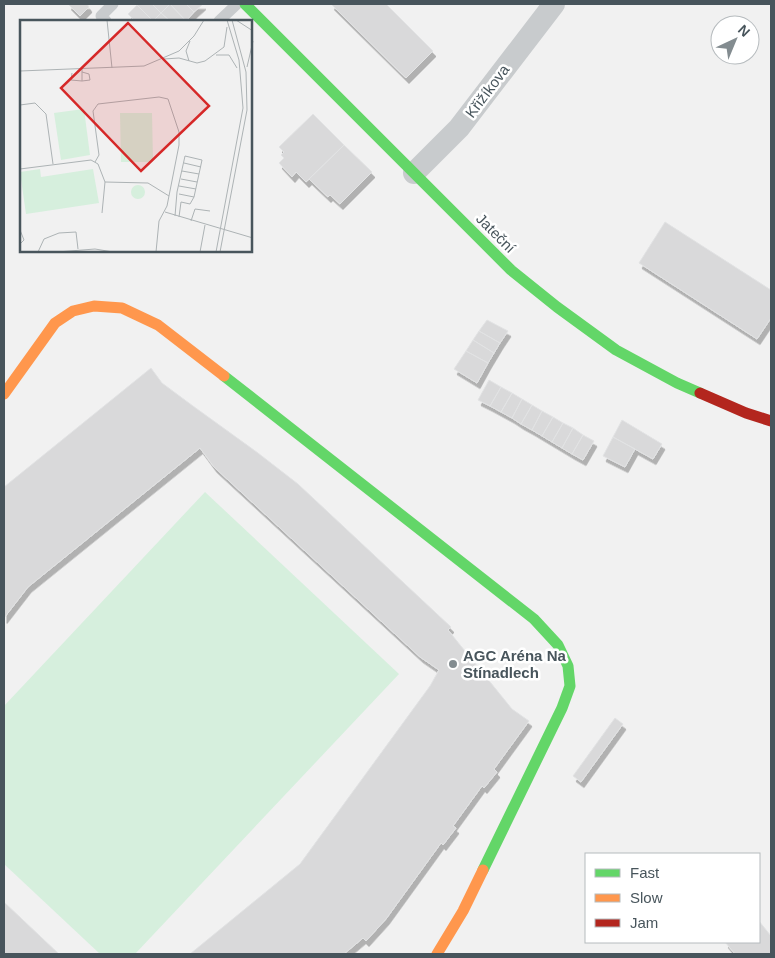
<svg xmlns="http://www.w3.org/2000/svg" width="775" height="958" viewBox="0 0 775 958" font-family="Arial,sans-serif">
<style>
.green{fill:#d6efdd}
.building{fill:#d9d9da;stroke:#e2e3e4;filter:url(#shadow)}
.lines{fill:none;stroke-linecap:round;stroke-linejoin:round}
.lane{stroke:#c8cbcd;stroke-width:11}
.street{stroke:#c8cbcd;stroke-width:22}
.fast{stroke:#63d668;stroke-width:11}
.slow{stroke:#ff974d;stroke-width:11}
.jam{stroke:#b3261e;stroke-width:11}
.poi-dot{fill:#838c90;stroke:#fff;stroke-width:2}
.labels{text-anchor:middle;dominant-baseline:central;stroke-width:5;stroke-linejoin:round;paint-order:stroke}
.street-label{font-size:15px;fill:#48555c;stroke:#fff}
.poi-label{font-size:15px;font-weight:bold;fill:#48555c;stroke:#fff;text-anchor:start}
.inset-road{fill:none;stroke:#adb3b5;stroke-width:1}
.view{fill:#d62828;fill-opacity:0.15;stroke:#d62828;stroke-width:2.5}
.inset-edge{fill:none;stroke:#48555c;stroke-width:2.5}
</style>
<defs>
<filter id="shadow"><feDropShadow dx="3" dy="5.5" stdDeviation="0" flood-color="#0004"/></filter>
</defs>
<rect width="100%" height="100%" fill="#f1f1f1"/>
<path class="green" d="M 205,492 L 399,674 L 135,954 L 100,954 L 4,864 L 4,706 Z"/>
<path class="building" d="M 68,4 L 87,4 L 89,7 L 80,16 Z
M 138,4 L 152,4 L 161,13 L 153,21 L 137,5 Z
M 152,4 L 170,4 L 161,13 Z
M 170,4 L 186,21 L 170,21 L 161,13 Z
M 170,4 L 186,4 L 194,12 L 186,21 Z
M 186,4 L 203,4 L 194,12 Z
M 331,4 L 386,4 L 433,51 L 406,78 Z
M 137,5 L 153,21 L 135,21 L 128,14 Z
M 161,13 L 170,21 L 153,21 Z
M 313,114 L 344,145 L 306,182 L 296,172 L 292,177 L 279,163 L 284,158 L 281,155 L 284,152 L 279,147 Z
M 344,145 L 372,172 L 340,204 L 330,195 L 328,197 L 309,179 Z
M 665,222 L 771,290 L 771,318 L 757,339 L 639,263 Z
M 487,320 L 508,331 L 500,343 L 479,331 Z
M 479,331 L 500,343 L 494,353 L 473,340 Z
M 473,340 L 494,353 L 488,363 L 466,351 Z
M 466,351 L 488,363 L 477,383 L 454,369 Z
M 151,368 L 162,383 L 193,406 L 258,453 L 298,484 L 451,627 L 448,630 L 512,709 L 529,721 L 494,769 L 497,772 L 484,788 L 482,786 L 453,826 L 456,828 L 443,845 L 441,843 L 386,919 L 366,941 L 363,938 L 344,954 L 190,954 L 300,864 L 430,686 L 439,670 L 420,657 L 214,467 L 200,448 L 28,587 L 4,618 L 4,487 Z
M 489,380 L 501,387 L 490,406 L 478,400 Z
M 501,387 L 512,393 L 501,412 L 490,406 Z
M 512,393 L 522,399 L 512,418 L 501,412 Z
M 522,399 L 532,405 L 521,424 L 512,418 Z
M 532,405 L 542,411 L 532,430 L 521,424 Z
M 542,411 L 553,417 L 542,436 L 532,430 Z
M 553,417 L 563,423 L 552,442 L 542,436 Z
M 622,420 L 662,444 L 653,459 L 613,437 Z
M 563,423 L 573,428 L 562,448 L 552,442 Z
M 573,428 L 583,435 L 572,454 L 562,448 Z
M 583,435 L 594,441 L 583,460 L 572,454 Z
M 613,437 L 635,449 L 625,467 L 603,456 Z
M 615,718 L 623,724 L 581,782 L 573,776 Z
M 4,902 L 59,954 L 4,954 Z
M 759,921 L 771,936 L 771,954 L 735,954 L 725,942 L 759,942 Z"/>
<g class="lines">
<path class="lane" d="M 106,21 L 101,16 L 113,4
M 219,21 L 237,4"/>
<path class="street" d="M 414,173 L 459,128 L 554,4"/>
<path class="fast" d="M 245,4 L 511,270 L 557,307 L 616,350 L 677,383 L 700,393
M 224,376 L 534,619 L 558,645 L 568,666 L 570,686 L 562,708 L 483,870"/>
<path class="slow" d="M 4,394 L 55,323 L 73,311 L 94,306 L 122,308 L 158,325 L 224,376
M 437,954 L 463,911 L 483,870"/>
<path class="jam" d="M 700,393 L 746,413 L 771,421"/>
</g>
<circle class="poi-dot" cx="453" cy="664" r="5"/>
<g class="labels">
<g class="street-label">
<text transform="translate(487 91) rotate(-53)">Křižíkova</text>
<text transform="translate(496 233) rotate(45)">Jateční</text>
</g>
<g class="poi-label">
<text x="463" y="655">AGC Aréna Na<tspan x="463" dy="17">Stínadlech</tspan></text>
</g>
</g>
<g transform="translate(20 20)">
<rect width="232" height="232" fill="#f1f1f1"/>
<path d="M 64,89 L 70,135 L 41,140 L 34,93 ZM 100,93 L 132,93 L 133,142 L 101,142 ZM 20,149 L 21,157 L 73,149 L 79,183 L 6,194 L 0,152 ZM111 172a7 7 0 1 1 14 0a7 7 0 1 1-14 0Z" fill="#d6efdd"/>
<path class="inset-road" d="M 87,0 L 92,48M 216,0 L 233,11M 196,35 L 209,35 L 217,48M 144,39 L 159,38 L 177,43 L 185,41 L 204,27 L 207,7M 169,41 L 166,31 L 170,21M 227,47 L 233,21M 0,51 L 124,46 L 159,31 L 174,16 L 184,0M 52,53 L 51,60 L 62,61 L 62,47M 62,61 L 70,60 L 69,54 L 62,52M 0,85 L 15,83 L 26,94 L 33,144M 75,142 L 79,135 L 73,91 L 78,84 L 139,77 L 148,79 L 159,112 L 159,125 L 147,186 L 139,201 L 136,232M 164,143 L 181,147M 0,149 L 71,140 L 78,144 L 85,162 L 128,163 L 149,176M 162,151 L 179,154M 161,159 L 177,162M 159,166 L 176,169M 145,192 L 233,218M 82,193 L 85,162M 155,196 L 157,172 L 165,136 L 182,140 L 174,177 L 159,174M 159,197 L 161,182 L 170,184 L 174,177M 171,201 L 175,189 L 190,191M 0,210 L 4,220 L 0,224M 18,232 L 24,219 L 39,213 L 56,212 L 58,229M 37,232 L 75,229 L 93,232M 180,232 L 185,205M 196,232 L 223,88 L 219,40 L 207,0M 200,232 L 227,90 L 226,52 L 212,0"/>
<path class="view" d="M 108,3 L 189,86 L 121,151 L 41,68 Z"/>
<rect width="232" height="232" class="inset-edge"/>
</g>
<rect width="775" height="958" fill="none" stroke="#48555c" stroke-width="10"/>
<rect x="585" y="853" width="175" height="90" fill="#ffffff" stroke="#b6bbbe"/>
<rect x="595" y="869" width="25" height="8" fill="#63d668" stroke="#b6bbbe"/>
<text x="630" y="878" font-size="15" fill="#48555c">Fast</text>
<rect x="595" y="894" width="25" height="8" fill="#ff974d" stroke="#b6bbbe"/>
<text x="630" y="903" font-size="15" fill="#48555c">Slow</text>
<rect x="595" y="919" width="25" height="8" fill="#b3261e" stroke="#b6bbbe"/>
<text x="630" y="928" font-size="15" fill="#48555c">Jam</text>
<g transform="translate(735 40) rotate(44)"><circle r="24" fill="#ffffff" stroke="#b6bbbe"/>
<path d="M0-4L9 19L0 12L-9 19Z" fill="#838c90"/>
<text y="-8" font-size="14" font-weight="bold" text-anchor="middle" fill="#48555c">N</text>
</g>
</svg>
